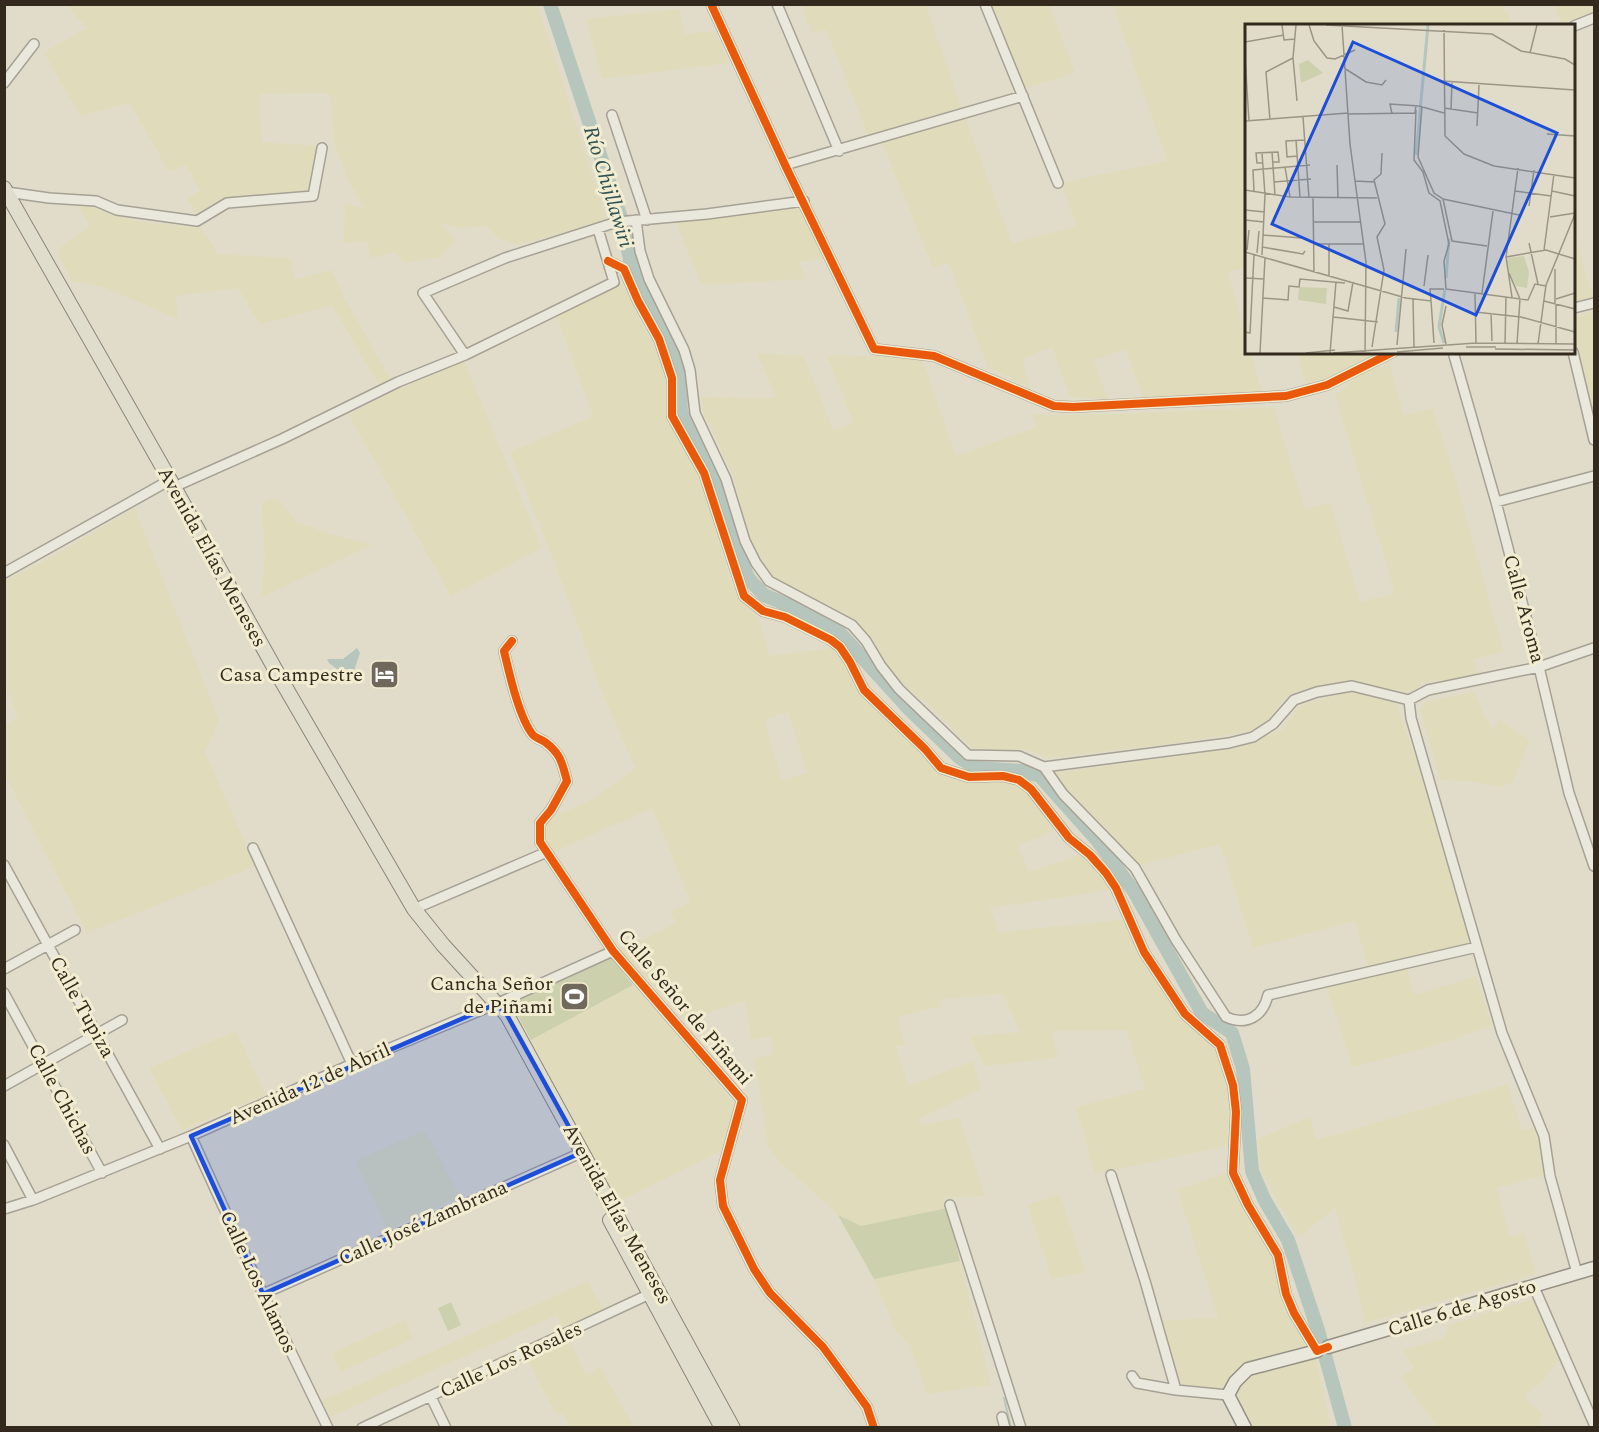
<svg xmlns="http://www.w3.org/2000/svg" width="1599" height="1432" viewBox="0 0 1599 1432" font-family="Spectral,serif">
<style>
.farmland{fill:#e0dcbb;fill-rule:evenodd}
.green{fill:#cdd0ad}
.water{fill:#b6c6bd}
.lines{fill:none;stroke-linecap:round;stroke-linejoin:round}
.stream{stroke:#b6c6bd;stroke-width:2}
.river{stroke:#b6c6bd;stroke-width:14}
.minor-casing{stroke:#a6a194;stroke-width:12}
.secondary-casing{stroke:#959084;stroke-width:15}
.primary-casing{stroke:#8b867a;stroke-width:16}
.minor{stroke:#eae7dc;stroke-width:9}
.secondary{stroke:#eae7dc;stroke-width:12}
.primary{stroke:#e1ddcd;stroke-width:14}
.cycleway-casing{stroke:#f2ecd0;stroke-width:11}
.cycleway{stroke:#e8590c;stroke-width:8}
.marked{fill:#1d4ed8;fill-opacity:0.2;stroke:#1d4ed8;stroke-width:4.5;stroke-linejoin:round}
.labels{text-anchor:middle;dominant-baseline:central;stroke-width:6;stroke-linejoin:round;paint-order:stroke}
.street-label{font-size:20px;fill:#332a1d;stroke:#f2ecd0}
.poi-label{font-size:20px;fill:#332a1d;stroke:#f2ecd0;text-anchor:end}
.water-label{font-size:21px;font-style:italic;fill:#2e5152;stroke:#f2ecd0}
.inset-river{fill:none;stroke:#b6c6bd;stroke-width:3}
.inset-road{fill:none;stroke:#9b9585;stroke-width:1.5}
.view{fill:#1d4ed8;fill-opacity:0.15;stroke:#1d4ed8;stroke-width:3}
.inset-edge{fill:none;stroke:#332a1d;stroke-width:3}
</style>
<rect width="100%" height="100%" fill="#e1dcca"/>
<path class="farmland" d="M 66,5 L 538,5 L 607,221 L 517,245 L 497,237 L 487,226 L 458,228 L 442,223 L 456,242 L 438,258 L 404,263 L 395,252 L 371,258 L 367,242 L 344,243 L 345,203 L 364,208 L 348,180 L 335,146 L 331,102 L 328,93 L 260,94 L 262,142 L 326,146 L 318,198 L 228,201 L 198,217 L 187,199 L 200,191 L 186,165 L 169,172 L 130,103 L 80,116 L 44,52 L 87,28 Z
M 802,5 L 926,5 L 962,109 L 922,119 L 869,138 L 826,30 L 811,33 Z
M 991,5 L 1050,5 L 1075,73 L 1024,89 Z
M 1113,5 L 1502,5 L 1509,16 L 1511,25 L 1246,26 L 1246,267 L 1228,272 L 1246,336 L 1246,352 L 1251,353 L 1263,394 L 1222,394 L 1144,399 L 1125,349 L 1094,360 L 1108,399 L 1070,397 L 1052,347 L 1023,359 L 1029,387 L 988,368 L 949,263 L 933,267 L 882,143 L 966,119 L 1012,243 L 1077,226 L 1060,183 L 1167,161 Z
M 1554,5 L 1594,5 L 1594,13 L 1562,23 Z
M 680,9 L 685,34 L 715,31 L 729,63 L 602,79 L 586,19 Z
M 78,205 L 96,208 L 136,221 L 202,228 L 218,254 L 291,258 L 295,279 L 332,270 L 344,297 L 391,380 L 379,385 L 332,305 L 260,325 L 238,288 L 176,296 L 178,319 L 103,287 L 71,281 L 57,250 L 90,226 Z
M 799,208 L 825,259 L 799,262 L 806,279 L 702,285 L 676,223 Z
M 1574,233 L 1593,297 L 1574,301 Z
M 622,282 L 670,380 L 669,416 L 706,489 L 727,569 L 738,597 L 758,618 L 770,656 L 832,648 L 862,678 L 899,722 L 958,775 L 1014,781 L 1041,804 L 1060,828 L 1018,846 L 1029,872 L 1081,854 L 1118,889 L 990,908 L 999,932 L 1131,919 L 1195,1031 L 1213,1044 L 1228,1075 L 1232,1145 L 1095,1174 L 1076,1107 L 1145,1089 L 1126,1030 L 1052,1031 L 1058,1058 L 984,1066 L 970,1036 L 1020,1032 L 1003,994 L 940,999 L 942,1006 L 898,1017 L 905,1044 L 896,1046 L 909,1086 L 973,1061 L 981,1089 L 919,1119 L 922,1125 L 960,1118 L 985,1196 L 945,1198 L 947,1208 L 861,1226 L 838,1215 L 778,1160 L 768,1146 L 754,1059 L 773,1054 L 772,1036 L 751,1040 L 745,1001 L 686,1021 L 620,950 L 676,923 L 670,912 L 691,902 L 652,808 L 554,852 L 546,839 L 546,824 L 558,815 L 595,798 L 635,768 L 600,687 L 551,553 L 510,452 L 593,416 L 556,315 ZM 788,712 L 807,772 L 782,781 L 765,720 Z
M 1594,311 L 1594,429 L 1574,333 L 1574,317 Z
M 757,353 L 804,356 L 834,431 L 853,422 L 827,355 L 922,357 L 956,456 L 1037,427 L 1032,415 L 1114,414 L 1274,407 L 1305,510 L 1330,502 L 1361,602 L 1395,593 L 1335,395 L 1362,372 L 1390,365 L 1404,415 L 1433,408 L 1453,470 L 1504,652 L 1474,659 L 1478,676 L 1422,683 L 1418,690 L 1406,692 L 1351,681 L 1312,687 L 1294,693 L 1281,702 L 1272,719 L 1251,731 L 1171,744 L 1048,758 L 1027,750 L 971,748 L 928,704 L 892,676 L 873,640 L 861,626 L 800,592 L 779,584 L 764,566 L 752,542 L 739,503 L 736,483 L 704,414 L 701,397 L 776,398 Z
M 1297,353 L 1381,353 L 1325,382 L 1307,387 Z
M 464,360 L 542,548 L 451,596 L 349,415 L 382,397 Z
M 277,497 L 296,521 L 324,532 L 372,545 L 261,598 L 265,555 L 261,504 Z
M 135,508 L 219,720 L 205,752 L 256,866 L 87,933 L 5,775 L 5,725 L 18,718 L 5,685 L 4,581 L 48,559 Z
M 1346,692 L 1370,695 L 1396,703 L 1424,781 L 1470,943 L 1368,967 L 1355,921 L 1253,948 L 1220,844 L 1138,866 L 1103,825 L 1071,795 L 1054,773 L 1237,748 L 1282,730 L 1299,706 Z
M 1474,692 L 1492,731 L 1500,720 L 1530,740 L 1513,783 L 1500,787 L 1475,782 L 1440,780 L 1420,710 L 1425,702 Z
M 1407,968 L 1415,995 L 1476,976 L 1492,1026 L 1430,1047 L 1353,1067 L 1326,987 Z
M 633,985 L 706,1064 L 736,1108 L 725,1149 L 618,1202 L 531,1040 Z
M 236,1031 L 266,1095 L 182,1130 L 149,1068 Z
M 1508,1084 L 1522,1131 L 1534,1127 L 1547,1175 L 1497,1188 L 1510,1237 L 1524,1232 L 1536,1274 L 1365,1323 L 1358,1289 L 1335,1208 L 1298,1238 L 1260,1169 L 1258,1139 L 1310,1117 L 1317,1140 Z
M 425,1130 L 460,1197 L 388,1230 L 356,1161 Z
M 1226,1173 L 1258,1234 L 1274,1256 L 1307,1347 L 1241,1367 L 1224,1392 L 1182,1387 L 1162,1321 L 1218,1317 L 1177,1190 Z
M 1060,1194 L 1086,1272 L 1052,1279 L 1027,1205 Z
M 960,1261 L 991,1385 L 927,1394 L 910,1345 L 896,1332 L 874,1279 Z
M 588,1281 L 603,1310 L 563,1328 L 557,1315 L 330,1417 L 322,1401 Z
M 1530,1300 L 1538,1302 L 1561,1358 L 1540,1384 L 1526,1394 L 1528,1401 L 1543,1413 L 1538,1427 L 1438,1427 L 1400,1377 L 1414,1369 L 1404,1350 L 1442,1339 L 1449,1325 Z
M 405,1320 L 414,1339 L 340,1372 L 332,1353 Z
M 570,1340 L 586,1375 L 600,1366 L 634,1427 L 570,1427 L 564,1415 L 555,1412 L 527,1360 Z
M 1315,1356 L 1330,1422 L 1325,1427 L 1254,1427 L 1235,1399 L 1246,1375 Z"/>
<path class="green" d="M 611,957 L 633,985 L 531,1040 L 510,1002 Z
M 947,1208 L 960,1261 L 874,1279 L 838,1215 L 861,1226 Z
M 451,1302 L 461,1325 L 448,1331 L 438,1308 Z"/>
<path class="water" d="M 357,648 L 360,653 L 354,671 L 345,675 L 329,663 L 327,659 L 343,659 Z"/>
<g class="lines">
<path class="stream" d="M 1004,1398 L 1011,1428"/>
<path class="river" d="M 550,4 L 623,224 L 631,265 L 647,301 L 664,327 L 678,360 L 681,412 L 721,484 L 731,532 L 748,578 L 764,595 L 795,608 L 839,632 L 910,710 L 960,758 L 977,768 L 1022,771 L 1040,776 L 1097,840 L 1135,893 L 1202,1013 L 1232,1033 L 1243,1069 L 1252,1171 L 1264,1199 L 1288,1240 L 1318,1330 L 1345,1428"/>
<defs>
<path id="minor" d="M 711,4 L 785,165 L 874,349 L 934,356 L 1054,406 L 1073,407 L 1286,396 L 1327,385 L 1393,352
M 777,4 L 839,151
M 985,4 L 1058,183
M 1574,26 L 1594,18
M 4,83 L 34,44
M 612,115 L 647,220
M 785,165 L 1023,96
M 7,192 L 49,198 L 96,201 L 117,210 L 197,221 L 227,203 L 313,196 L 322,148
M 636,220 L 640,251 L 649,279 L 684,350 L 690,370 L 695,413 L 726,479 L 745,541 L 756,563 L 769,581 L 852,625 L 866,641 L 881,666 L 899,689 L 968,755 L 1019,756 L 1044,767 L 1063,794 L 1135,868 L 1176,940 L 1226,1017 C 1246,1026 1263,1017 1268,995 L 1477,947
M 608,261 L 624,269 L 638,301 L 659,339 L 672,378 L 672,416 L 704,473 L 744,596 L 763,611 L 785,617 L 831,640 L 840,647 L 850,662 L 864,690 L 925,749 L 941,768 L 969,777 L 1003,776 L 1019,780 L 1031,789 L 1069,838 L 1090,855 L 1106,873 L 1116,888 L 1144,952 L 1185,1014 L 1220,1045 L 1233,1085 L 1236,1112 L 1233,1173 L 1248,1205 L 1278,1255 L 1286,1294 L 1294,1313 L 1317,1351
M 1574,308 L 1594,303
M 1453,352 L 1496,502 L 1539,667 L 1569,793 L 1594,866
M 1573,352 L 1594,440
M 465,355 L 423,293 L 505,258 L 617,222 L 707,214 L 804,201
M 174,487 L 282,439 L 398,382 L 465,355 L 614,282 L 598,229
M 1496,502 L 1594,476
M 4,573 L 170,480
M 512,641 L 504,651 C 509,672 519,718 533,735 C 536,738 542,740 545,742 C 561,754 562,763 567,781 L 551,810 L 540,823 L 540,842 L 613,951 L 742,1100 L 720,1180 L 723,1206 L 754,1269 L 770,1293 L 823,1347 L 867,1407 L 874,1428
M 1409,700 L 1411,718 L 1502,1033 L 1544,1136 L 1550,1176 L 1577,1273
M 1044,767 L 1229,743 L 1253,737 L 1273,724 L 1294,700 L 1317,692 L 1352,686 L 1409,700 L 1428,690 L 1539,667 L 1594,648
M 253,848 L 352,1064
M 4,865 L 160,1149
M 414,909 L 547,852
M 4,969 L 75,930
M 4,993 L 102,1173
M 4,1086 L 122,1020
M 191,1136 L 263,1294 L 328,1428
M 4,1145 L 33,1200
M 1111,1175 L 1145,1281 L 1176,1390
M 950,1205 L 1021,1428
M 4,1209 L 33,1200 L 191,1136 L 352,1064 L 496,1004 L 613,951
M 1534,1287 L 1594,1424
M 263,1294 L 583,1152
M 1132,1376 L 1137,1383 L 1176,1390 L 1228,1395
M 431,1397 L 446,1428
M 1002,1417 L 1005,1428
M 362,1428 L 654,1292"/>
<path id="secondary" d="M 1328,1347 L 1594,1268
M 1245,1428 L 1228,1395 L 1235,1382 L 1248,1369 L 1317,1351"/>
<path id="primary" d="M 4,188 L 174,487 L 280,678 L 414,909 L 443,945 L 507,1015 L 733,1428
M 610,1220 L 722,1428"/>
</defs>
<use href="#minor" class="minor-casing"/>
<use href="#secondary" class="secondary-casing"/>
<use href="#primary" class="primary-casing"/>
<use href="#minor" class="minor"/>
<use href="#secondary" class="secondary"/>
<use href="#primary" class="primary"/>
<defs>
<path id="cycleway" d="M 711,4 L 785,165 L 874,349 L 934,356 L 1054,406 L 1073,407 L 1286,396 L 1327,385 L 1393,352
M 608,261 L 624,269 L 638,301 L 659,339 L 672,378 L 672,416 L 704,473 L 744,596 L 763,611 L 785,617 L 831,640 L 840,647 L 850,662 L 864,690 L 925,749 L 941,768 L 969,777 L 1003,776 L 1019,780 L 1031,789 L 1069,838 L 1090,855 L 1106,873 L 1116,888 L 1144,952 L 1185,1014 L 1220,1045 L 1233,1085 L 1236,1112 L 1233,1173 L 1248,1205 L 1278,1255 L 1286,1294 L 1294,1313 L 1317,1351 L 1328,1347
M 512,641 L 504,651 C 509,672 519,718 533,735 C 536,738 542,740 545,742 C 561,754 562,763 567,781 L 551,810 L 540,823 L 540,842 L 613,951 L 742,1100 L 720,1180 L 723,1206 L 754,1269 L 770,1293 L 823,1347 L 867,1407 L 874,1428"/>
</defs>
<use href="#cycleway" class="cycleway-casing"/>
<use href="#cycleway" class="cycleway"/>
</g>
<path class="marked" d="M 496,1004 L 507,1015 L 583,1152 L 263,1294 L 191,1136 Z"/>
<defs>
<symbol id="hotel-square" viewBox="-11 -11 22 22"><rect x="-9" y="-9" width="18" height="18" rx="4" fill="#70685a" stroke="#f2ecd0"/><path d="M-6-4.5h1.5V1H6V5H4.5V3h-9V5H-6ZM-4 0a1.8 1.8 0 1 1 3.6 0ZM.5 0V-2.5h3Q6-2.5 6 0Z" fill="#fff"/></symbol>
<symbol id="stadium-square" viewBox="-11 -11 22 22"><rect x="-9" y="-9" width="18" height="18" rx="4" fill="#70685a" stroke="#f2ecd0"/><path d="M0-5a6.5 5 0 1 0 0 10a6.5 5 0 1 0 0-10ZM-3.5-1.8h7v3.6h-7Z" fill="#fff"/></symbol>
</defs>
<g fill-rule="evenodd">
<use href="#hotel-square" x="368" y="658" width="33" height="33"/>
<use href="#stadium-square" x="558" y="980" width="33" height="33"/>
</g>
<g class="labels">
<g class="street-label">
<text transform="translate(212 557) rotate(61)">Avenida Elías Meneses</text>
<text transform="translate(1524 609) rotate(75)">Calle Aroma</text>
<text transform="translate(82 1007) rotate(61)">Calle Tupiza</text>
<text transform="translate(685 1007) rotate(50)">Calle Señor de Piñami</text>
<text transform="translate(310 1084) rotate(-24)">Avenida 12 de Abril</text>
<text transform="translate(62 1099) rotate(62)">Calle Chichas</text>
<text transform="translate(617 1214) rotate(61)">Avenida Elías Meneses</text>
<text transform="translate(423 1223) rotate(-24)">Calle José Zambrana</text>
<text transform="translate(258 1282) rotate(65)">Calle Los Alamos</text>
<text transform="translate(1462 1308) rotate(-17)">Calle 6 de Agosto</text>
<text transform="translate(511 1360) rotate(-25)">Calle Los Rosales</text>
</g>
<g class="poi-label">
<text x="363" y="675">Casa Campestre</text>
<text x="553" y="984">Cancha Señor<tspan x="553" dy="23">de Piñami</tspan></text>
</g>
<g class="water-label">
<text transform="translate(608 187) rotate(73)">Río Chijllawiri</text>
</g>
</g>
<g transform="translate(1245 24)">
<rect width="330" height="330" fill="#e1dcca"/>
<path d="M 63,36 L 78,49 L 56,59 L 54,40 ZM 279,232 L 284,248 L 282,264 L 271,262 L 262,243 L 262,234 ZM 54,263 L 82,264 L 81,280 L 53,276 Z" fill="#cdd0ad"/>
<path class="inset-river" d="M 171,131 L 183,1M 201,254 L 204,215M 151,308 L 154,274M 199,319 L 194,303 L 200,265"/>
<path class="inset-road" d="M 37,1 L 39,16 L 50,15M 64,1 L 69,17 L 82,34 L 90,35 L 110,26M 81,1 L 247,10 L 276,27 L 320,35 L 330,41M 97,1 L 105,120 L 121,238 L 120,328M 199,6 L 200,112 L 219,130 L 249,142 L 330,154M 0,18 L 39,11M 285,29 L 292,1M 0,34 L 4,97M 48,34 L 52,77M 99,44 L 121,58 L 137,61 L 141,56M 198,57 L 330,66M 177,82 L 173,133 L 189,169 L 198,175 L 207,217 L 242,222M 199,84 L 233,89M 206,85 L 207,58M 171,86 L 169,136 L 178,148 L 184,169 L 195,177 L 204,220 L 199,237 L 201,265M 103,90 L 170,89 L 171,81M 147,90 L 145,80 L 174,82 L 199,89M 58,93 L 64,174M 25,96 L 21,48 L 48,34 L 51,1M 0,97 L 103,89M 232,102 L 234,61M 302,110 L 330,112M 51,116 L 55,173M 27,128 L 30,171M 52,132 L 42,133 L 41,117 L 59,116M 18,139 L 12,139 L 11,129 L 33,128 L 34,138 L 28,138M 92,141 L 93,174M 40,143 L 45,173M 110,157 L 130,158M 29,158 L 66,155M 0,166 L 45,173 L 132,174M 9,167 L 8,146 L 65,141M 270,167 L 306,172M 307,167 L 330,172M 68,174 L 69,248M 198,175 L 274,191M 284,182 L 289,146M 0,186 L 20,188M 305,193 L 330,189M 0,196 L 19,198M 68,198 L 116,198M 18,211 L 56,214M 284,219 L 293,260M 69,220 L 119,220M 84,220 L 84,253M 17,223 L 58,230 L 60,227M 2,226 L 4,206M 299,226 L 309,150M 0,228 L 161,274 L 186,277 L 185,265 L 199,265M 12,229 L 14,207M 17,231 L 20,171 L 17,129M 261,233 L 301,226 L 330,235M 310,245 L 310,280M 264,249 L 275,275M 0,254 L 19,255M 179,262 L 183,231M 201,265 L 283,276 L 290,260 L 301,262M 237,269 L 248,187M 230,270 L 231,319M 267,273 L 261,233 L 273,144M 18,274 L 43,276 L 44,262 L 54,263 L 55,255 L 100,259M 168,274 L 169,323M 311,275 L 330,269M 186,277 L 189,319M 299,277 L 330,285M 201,282 L 197,301 L 201,320M 89,283 L 103,287 L 108,258M 230,288 L 276,293 L 330,308M 246,289 L 247,317M 88,293 L 133,298M 0,308 L 5,309 L 9,231M 260,320 L 261,273M 272,320 L 275,275M 293,320 L 301,261 L 330,190M 311,320 L 311,280M 152,321 L 161,225M 127,323 L 139,246 L 132,213 L 140,200 L 129,156 L 136,150 L 137,129M 221,323 L 251,323M 250,325 L 329,326M 152,328 L 198,324M 15,329 L 20,234M 61,329 L 90,326M 85,329 L 91,258M 88,329 L 231,319 L 330,320"/>
<path class="view" d="M 108,18 L 312,109 L 231,291 L 27,200 Z"/>
<rect width="330" height="330" class="inset-edge"/>
</g>
<rect width="1599" height="1432" fill="none" stroke="#332a1d" stroke-width="12"/>
</svg>
